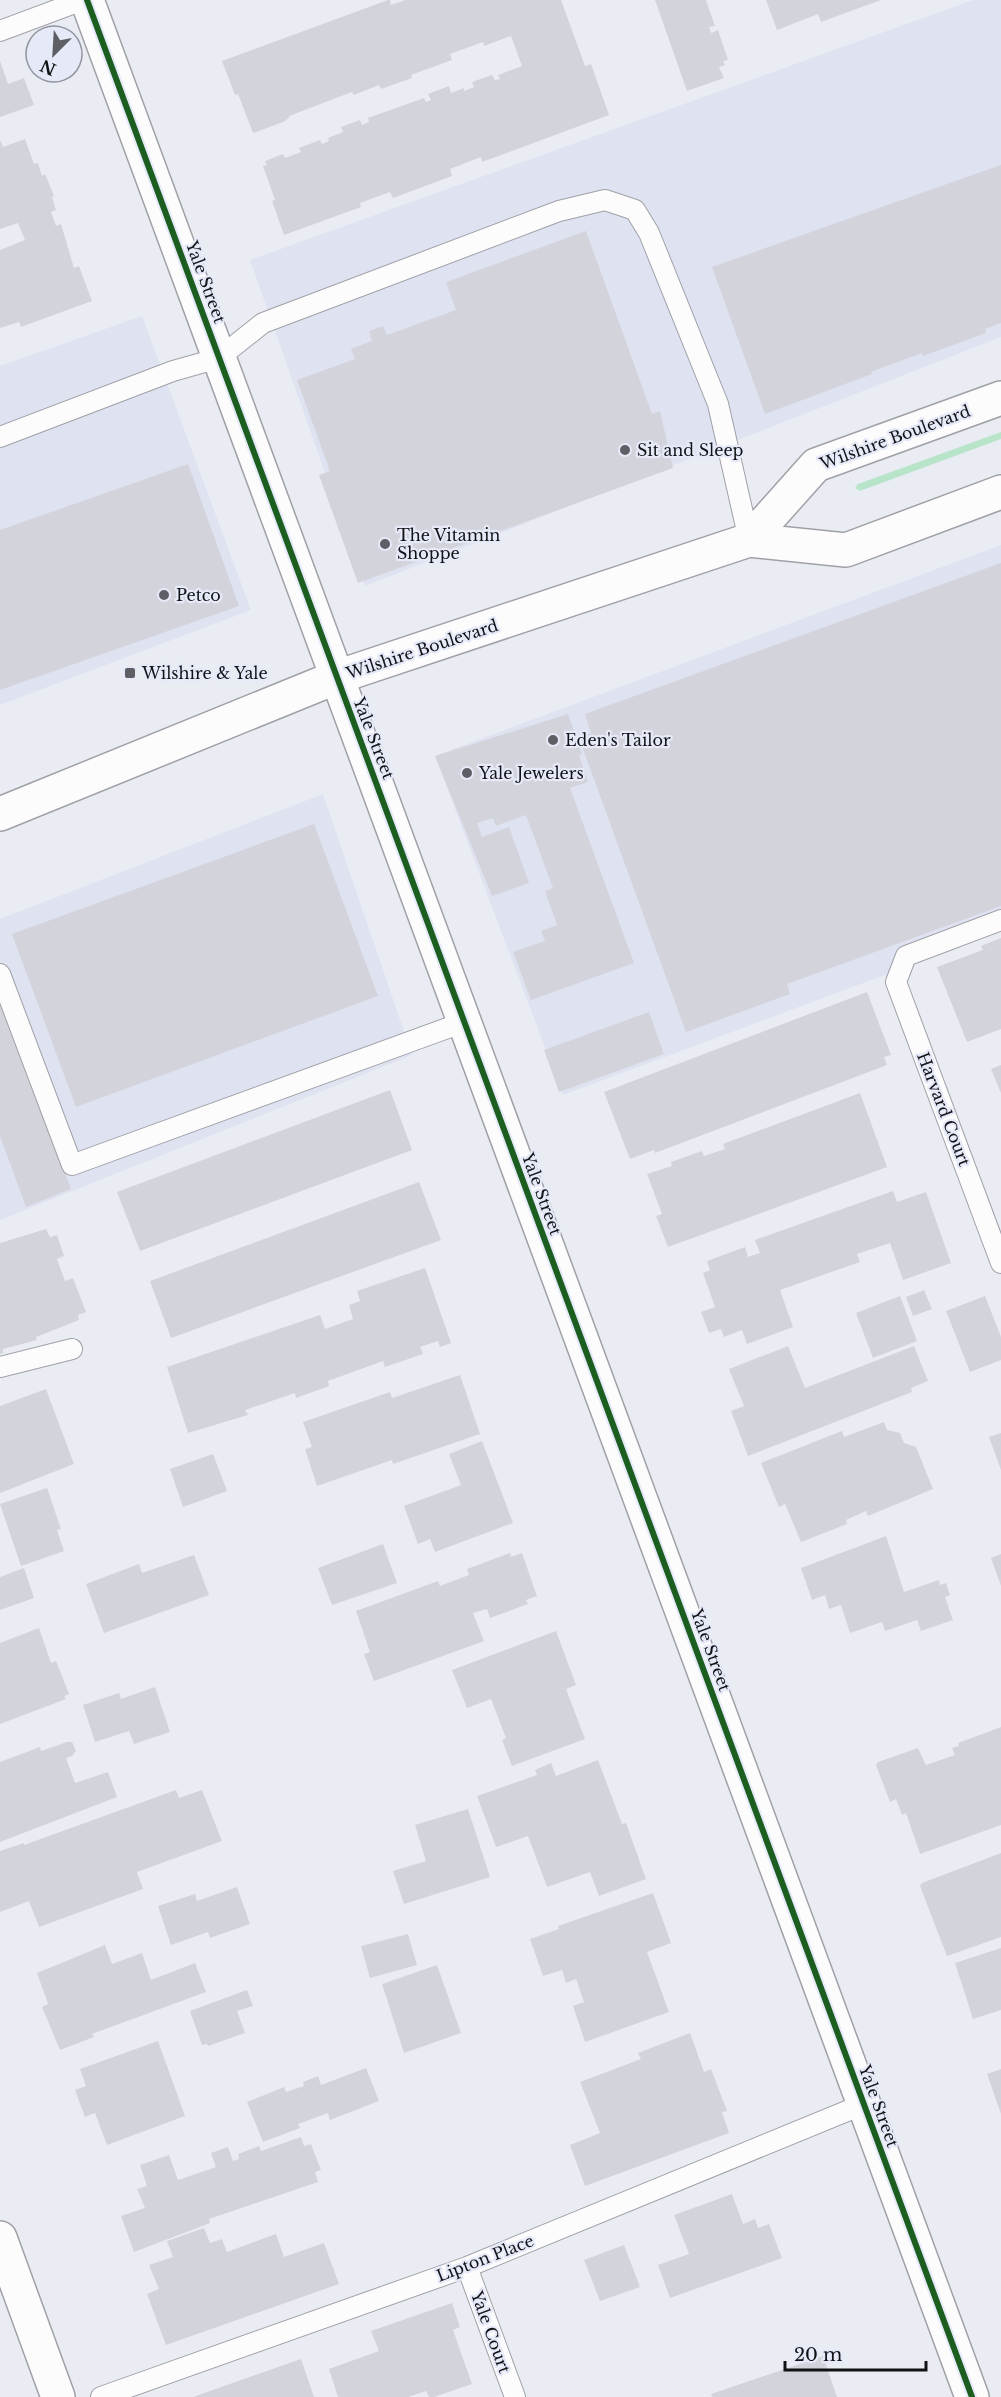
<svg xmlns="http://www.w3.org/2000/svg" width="1001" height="2397" viewBox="0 0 1001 2397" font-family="'Libre Baskerville',serif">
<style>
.built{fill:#dee2f1}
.green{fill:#b8e5ca}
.building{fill:#d3d4db}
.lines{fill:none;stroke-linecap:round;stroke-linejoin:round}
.service-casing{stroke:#a0a1a7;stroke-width:22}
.minor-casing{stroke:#a0a1a7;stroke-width:36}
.primary-casing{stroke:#a0a1a7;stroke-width:36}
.service{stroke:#fcfcfd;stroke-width:20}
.minor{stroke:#fcfcfd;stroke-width:33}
.primary{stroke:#fcfcfd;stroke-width:33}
.cycleway-casing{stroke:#e6e9f8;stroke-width:10}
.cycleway{stroke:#1b5e20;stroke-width:6}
.poi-dot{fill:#5e5f64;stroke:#e6e9f8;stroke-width:2}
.labels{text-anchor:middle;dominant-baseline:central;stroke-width:4.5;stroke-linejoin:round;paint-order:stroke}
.street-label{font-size:16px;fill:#121317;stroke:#e6e9f8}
.poi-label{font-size:16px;fill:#121317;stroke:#e6e9f8;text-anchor:start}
</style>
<rect width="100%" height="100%" fill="#eaecf4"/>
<path class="built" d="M 973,0 L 1001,0 L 1001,337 L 365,586 L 250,260 Z
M 142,316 L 251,610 L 0,705 L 0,366 Z
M 1001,545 L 1001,920 L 906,956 L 909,966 L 563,1095 L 435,756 Z
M 323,794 L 412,1055 L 0,1220 L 0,919 Z"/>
<path class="green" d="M 1001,432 L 1001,439 L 860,491 L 855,488 L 858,484 Z"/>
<path class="building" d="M 388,0 L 390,0 L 391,5 L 405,0 L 561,0 L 585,66 L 591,64 L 609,115 L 482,162 L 481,157 L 450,169 L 452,176 L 393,198 L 390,192 L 360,203 L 361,207 L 284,235 L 272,201 L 275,200 L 263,166 L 267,165 L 265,161 L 283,154 L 285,158 L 301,152 L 299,148 L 320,140 L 322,144 L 329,141 L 328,138 L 343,132 L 341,127 L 360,120 L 362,125 L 369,122 L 368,118 L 424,98 L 426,102 L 431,100 L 428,94 L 449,86 L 451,93 L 464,88 L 464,91 L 474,87 L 472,82 L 492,75 L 495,80 L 500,79 L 498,75 L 522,66 L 511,36 L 484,46 L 483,42 L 450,54 L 452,60 L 411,75 L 412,78 L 381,89 L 379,85 L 354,95 L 352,92 L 289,116 L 289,118 L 283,122 L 253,133 L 238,94 L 235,95 L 222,61 Z
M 655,0 L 706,0 L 715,26 L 709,27 L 711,33 L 718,30 L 728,60 L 723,61 L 725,65 L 719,67 L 724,78 L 687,91 Z
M 766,0 L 881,0 L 821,22 L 818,14 L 777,30 Z
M 0,61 L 8,84 L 24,78 L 34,105 L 0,117 Z
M 25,139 L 34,164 L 38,163 L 42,176 L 45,174 L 54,196 L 52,197 L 56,210 L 51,212 L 56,226 L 61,224 L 74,268 L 79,266 L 92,301 L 21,327 L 19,322 L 0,328 L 0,250 L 25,240 L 18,223 L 0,229 L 0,140 L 3,147 Z
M 1001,165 L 1001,323 L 985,329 L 986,333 L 923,356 L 922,353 L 871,372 L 872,374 L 765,414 L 712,267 Z
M 586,231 L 652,414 L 660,411 L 673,468 L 358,583 L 319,475 L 330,471 L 297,380 L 355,359 L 351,349 L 372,341 L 369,331 L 383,326 L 387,335 L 456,310 L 446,282 Z
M 188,464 L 239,606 L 0,690 L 0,530 Z
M 1001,563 L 1001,906 L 787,984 L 790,994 L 686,1032 L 579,738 L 591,733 L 585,714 Z
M 568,714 L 582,754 L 579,755 L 588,782 L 570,788 L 634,963 L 531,1000 L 513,952 L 545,941 L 541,931 L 557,925 L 545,891 L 553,888 L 526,815 L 496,826 L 493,818 L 477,823 L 482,837 L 509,827 L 529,883 L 492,896 L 435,756 Z
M 314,824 L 378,996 L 76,1107 L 12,934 Z
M 1001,938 L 1001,1029 L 967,1042 L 937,967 L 983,950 L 981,946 Z
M 867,992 L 891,1055 L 884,1057 L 887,1065 L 655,1153 L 654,1150 L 630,1159 L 604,1092 Z
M 0,1002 L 71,1189 L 26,1207 L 0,1136 Z
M 649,1012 L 664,1054 L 559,1092 L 544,1050 Z
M 1001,1065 L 1001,1093 L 991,1069 Z
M 390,1090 L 412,1150 L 140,1251 L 117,1192 Z
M 860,1093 L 887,1167 L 668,1247 L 656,1216 L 662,1214 L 647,1174 L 672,1166 L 671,1162 L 702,1151 L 704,1156 L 725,1149 L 723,1144 Z
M 419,1182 L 441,1240 L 171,1338 L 150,1281 Z
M 893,1191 L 897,1202 L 926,1192 L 951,1263 L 903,1280 L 890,1243 L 857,1254 L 860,1262 L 780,1290 L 793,1327 L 747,1344 L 742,1330 L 724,1337 L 721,1329 L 709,1333 L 701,1312 L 715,1307 L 703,1273 L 710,1270 L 707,1261 L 745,1247 L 748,1257 L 760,1253 L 755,1240 Z
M 46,1229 L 50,1237 L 57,1235 L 64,1256 L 57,1259 L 65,1281 L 73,1278 L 86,1312 L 78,1315 L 79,1320 L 36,1337 L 37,1340 L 3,1349 L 3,1353 L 0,1354 L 0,1243 Z
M 425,1268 L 451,1343 L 440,1347 L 438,1341 L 420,1347 L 423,1354 L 385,1367 L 383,1361 L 328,1381 L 329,1386 L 296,1398 L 295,1393 L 245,1410 L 248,1415 L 188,1433 L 167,1367 L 320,1315 L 325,1329 L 353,1319 L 349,1305 L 360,1301 L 357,1291 Z
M 924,1290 L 932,1309 L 913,1316 L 906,1297 Z
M 900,1296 L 917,1341 L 873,1358 L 856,1313 Z
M 985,1296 L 1001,1337 L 1001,1360 L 970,1372 L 946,1311 Z
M 788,1346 L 805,1388 L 914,1346 L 928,1381 L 911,1388 L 912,1392 L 748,1456 L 731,1411 L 744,1406 L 729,1369 Z
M 460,1375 L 480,1434 L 393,1464 L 392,1460 L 317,1486 L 305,1449 L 312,1447 L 303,1422 L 390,1392 L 392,1398 Z
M 46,1389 L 74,1464 L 0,1493 L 0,1406 Z
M 884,1422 L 887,1430 L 900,1433 L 904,1443 L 916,1447 L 933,1489 L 868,1516 L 866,1511 L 846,1520 L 847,1524 L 801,1542 L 785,1504 L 779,1507 L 761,1463 L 842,1431 L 844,1437 Z
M 1001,1433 L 1001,1470 L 989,1437 Z
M 482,1441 L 513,1523 L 435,1552 L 430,1539 L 418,1544 L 404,1506 L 461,1485 L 449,1454 Z
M 213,1454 L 227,1491 L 183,1507 L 170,1469 Z
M 47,1488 L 61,1529 L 57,1530 L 64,1551 L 21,1566 L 0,1504 Z
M 886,1536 L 904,1592 L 939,1580 L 940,1585 L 946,1583 L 950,1595 L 945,1597 L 953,1620 L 921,1631 L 917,1620 L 885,1631 L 882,1622 L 850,1633 L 841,1605 L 829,1609 L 825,1595 L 812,1600 L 801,1568 Z
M 383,1544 L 397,1583 L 332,1605 L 318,1568 Z
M 510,1553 L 511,1557 L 522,1553 L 537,1596 L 526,1600 L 528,1604 L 490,1618 L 487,1609 L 473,1613 L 484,1641 L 374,1681 L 364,1654 L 370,1652 L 356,1611 L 438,1581 L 440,1586 L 469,1575 L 467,1569 Z
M 1001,1554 L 1001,1586 L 991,1558 Z
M 194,1555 L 209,1595 L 104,1633 L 86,1584 L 139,1564 L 142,1573 Z
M 24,1568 L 34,1598 L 0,1610 L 0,1577 Z
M 39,1628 L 51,1663 L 56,1661 L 69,1694 L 64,1696 L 66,1699 L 0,1724 L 0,1643 Z
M 556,1631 L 576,1685 L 566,1689 L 585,1739 L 512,1766 L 502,1740 L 506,1738 L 491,1699 L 467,1708 L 452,1670 Z
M 155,1687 L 170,1732 L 134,1744 L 129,1731 L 95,1742 L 83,1705 L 119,1693 L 121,1699 Z
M 1001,1727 L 1001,1825 L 920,1854 L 906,1813 L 902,1815 L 896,1799 L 890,1802 L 876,1765 L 878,1762 L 918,1748 L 926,1765 L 955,1755 L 952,1748 L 959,1746 L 958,1743 Z
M 67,1742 L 72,1742 L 76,1751 L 72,1756 L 66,1758 L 75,1783 L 108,1772 L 117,1797 L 0,1842 L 0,1762 L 40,1747 L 41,1751 Z
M 598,1760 L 622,1824 L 626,1823 L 646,1879 L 599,1896 L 590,1872 L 547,1887 L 528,1836 L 496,1847 L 477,1796 L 537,1775 L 535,1770 L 551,1763 L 556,1776 Z
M 176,1790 L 179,1798 L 202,1790 L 222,1841 L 137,1872 L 143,1889 L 39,1927 L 29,1901 L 0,1912 L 0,1851 L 24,1843 L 24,1845 Z
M 468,1809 L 490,1877 L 404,1904 L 393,1871 L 426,1861 L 415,1825 Z
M 1001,1853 L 1001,1937 L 947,1956 L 920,1886 L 922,1883 Z
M 237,1887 L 250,1924 L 210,1938 L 208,1932 L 171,1945 L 158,1906 L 195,1894 L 197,1901 Z
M 653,1893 L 671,1943 L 647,1952 L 669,2012 L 585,2042 L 573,2006 L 584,2002 L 576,1979 L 566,1983 L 562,1970 L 543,1976 L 530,1939 L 559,1929 L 558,1926 Z
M 408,1934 L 417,1965 L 370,1978 L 361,1946 Z
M 105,1945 L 112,1964 L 142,1953 L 151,1980 L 195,1963 L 206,1992 L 92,2034 L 94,2037 L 60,2050 L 42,2007 L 48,2004 L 37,1973 Z
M 1001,1948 L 1001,2010 L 973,2019 L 955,1963 Z
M 437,1965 L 461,2033 L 404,2053 L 382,1984 Z
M 247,1990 L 253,2006 L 237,2011 L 245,2033 L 208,2046 L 207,2044 L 202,2045 L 190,2011 Z
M 690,2033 L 704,2072 L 711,2069 L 727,2111 L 722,2112 L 729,2133 L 585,2186 L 570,2145 L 600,2133 L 580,2082 L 641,2059 L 638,2053 Z
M 158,2041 L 185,2116 L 107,2145 L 95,2113 L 85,2117 L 75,2090 L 86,2086 L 80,2069 Z
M 366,2068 L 379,2101 L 330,2120 L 328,2113 L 298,2124 L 300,2128 L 263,2142 L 247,2102 L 284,2087 L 286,2092 L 304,2086 L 303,2082 L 318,2076 L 321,2085 Z
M 1001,2069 L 1001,2114 L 987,2074 Z
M 301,2137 L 304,2146 L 311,2144 L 321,2170 L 315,2172 L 318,2182 L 209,2219 L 210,2223 L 134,2252 L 121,2216 L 145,2208 L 137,2189 L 147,2186 L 140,2165 L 169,2155 L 178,2180 L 216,2167 L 211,2153 L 228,2147 L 233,2161 L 239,2159 L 238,2154 L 259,2146 L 261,2151 Z
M 732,2194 L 743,2224 L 755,2219 L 758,2228 L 769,2224 L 782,2258 L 670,2298 L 658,2265 L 689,2254 L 674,2215 Z
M 204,2228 L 210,2243 L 222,2239 L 227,2252 L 276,2234 L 284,2257 L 324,2243 L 339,2284 L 166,2345 L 147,2294 L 159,2289 L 149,2265 L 173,2257 L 167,2241 Z
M 624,2245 L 640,2287 L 600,2301 L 584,2260 Z
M 452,2303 L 460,2327 L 453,2330 L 472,2384 L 434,2397 L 429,2397 L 426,2391 L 408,2397 L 338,2397 L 329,2369 L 379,2351 L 371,2331 Z
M 823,2356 L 837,2397 L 712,2397 L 711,2394 Z
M 301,2359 L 314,2397 L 193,2397 Z"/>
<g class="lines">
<defs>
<path id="service" d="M 0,31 L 83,0
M 0,437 L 173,371 L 219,358 L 263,323 L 559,211 L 605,200 L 635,210 L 649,233 L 718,404 L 749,540
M 1001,920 L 906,956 L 896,982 L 1001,1263
M 0,974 L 72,1165 L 464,1022
M 0,1367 L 72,1349
M 467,2267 L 515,2397
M 101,2397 L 467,2267 L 864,2104"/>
<path id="minor" d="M 87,0 L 972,2397
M 0,2238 L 58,2397"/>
<path id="primary" d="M 749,540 L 816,465 L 1001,398
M 0,814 L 337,677 L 749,540 L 846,550 L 1001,492"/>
</defs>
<use href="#service" class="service-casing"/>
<use href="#minor" class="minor-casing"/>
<use href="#primary" class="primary-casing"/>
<use href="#service" class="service"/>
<use href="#minor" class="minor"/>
<use href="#primary" class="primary"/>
<defs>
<path id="cycleway" d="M 87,0 L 972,2397"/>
</defs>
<use href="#cycleway" class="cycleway-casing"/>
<use href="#cycleway" class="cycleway"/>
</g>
<g class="poi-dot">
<circle cx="625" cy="450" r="6"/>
<circle cx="385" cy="544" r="6"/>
<circle cx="164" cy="595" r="6"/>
<rect x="124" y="667" width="12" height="12" rx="3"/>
<circle cx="553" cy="740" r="6"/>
<circle cx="467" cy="773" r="6"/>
</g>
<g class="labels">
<g class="street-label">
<text transform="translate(206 282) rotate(70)">Yale Street</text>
<text transform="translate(895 437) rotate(-20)">Wilshire Boulevard</text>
<text transform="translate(422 649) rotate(-18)">Wilshire Boulevard</text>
<text transform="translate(374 738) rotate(69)">Yale Street</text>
<text transform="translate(944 1109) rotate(69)">Harvard Court</text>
<text transform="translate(542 1194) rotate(70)">Yale Street</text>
<text transform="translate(711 1650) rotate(70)">Yale Street</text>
<text transform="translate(879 2106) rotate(70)">Yale Street</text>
<text transform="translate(485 2258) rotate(-21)">Lipton Place</text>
<text transform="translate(491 2332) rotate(70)">Yale Court</text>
</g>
<g class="poi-label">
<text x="637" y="450">Sit and Sleep</text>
<text x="397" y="535">The Vitamin<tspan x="397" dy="18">Shoppe</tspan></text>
<text x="176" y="595">Petco</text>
<text x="142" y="673">Wilshire &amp; Yale</text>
<text x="565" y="740">Eden's Tailor</text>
<text x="479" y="773">Yale Jewelers</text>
</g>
</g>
<g transform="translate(54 54) rotate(204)"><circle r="28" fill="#e6e9f8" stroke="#91939e" stroke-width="1.5"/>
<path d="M0-4.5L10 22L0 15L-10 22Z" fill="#5e5f64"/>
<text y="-9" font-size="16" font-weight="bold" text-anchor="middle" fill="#121317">N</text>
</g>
<path d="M785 2361v9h141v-9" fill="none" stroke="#121317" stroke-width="3"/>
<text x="794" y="2361" font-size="18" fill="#121317" stroke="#e6e9f8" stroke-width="4.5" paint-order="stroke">20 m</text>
</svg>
